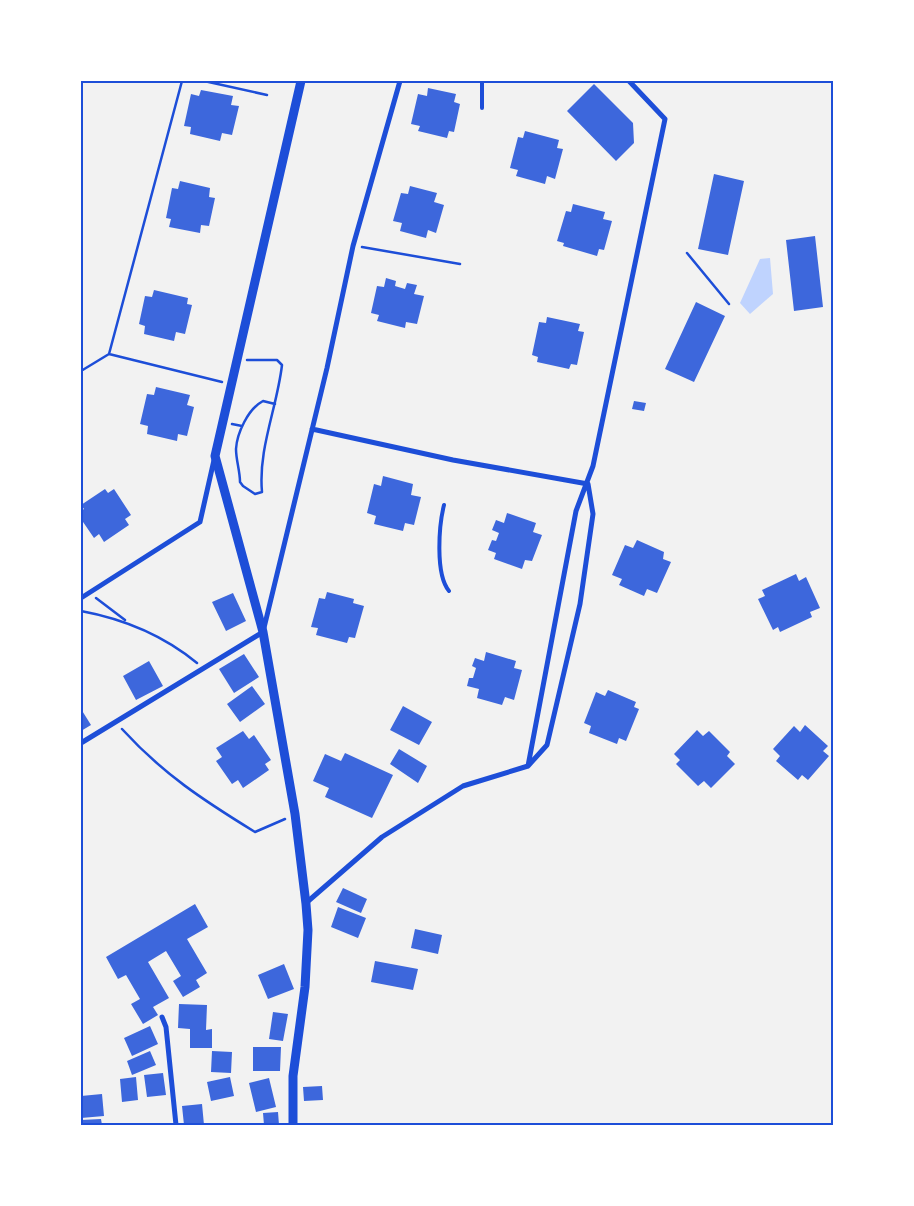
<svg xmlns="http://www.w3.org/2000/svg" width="914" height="1206" viewBox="0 0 914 1206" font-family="Quicksand,sans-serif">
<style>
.water{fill:#bfd3fe}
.building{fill:#3d67dc}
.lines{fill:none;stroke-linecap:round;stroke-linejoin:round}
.path{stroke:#1d4ed8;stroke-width:2.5}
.service{stroke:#1d4ed8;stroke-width:4}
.minor{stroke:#1d4ed8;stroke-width:5}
.tertiary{stroke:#1d4ed8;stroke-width:9}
.neatline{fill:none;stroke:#1d4ed8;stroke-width:2}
</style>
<rect width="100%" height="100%" fill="#f2f2f2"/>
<path class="water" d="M 770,258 L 773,294 L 750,314 L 740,303 L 760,259 Z"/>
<path class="building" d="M 594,84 L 633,123 L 634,143 L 616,161 L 567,111 Z
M 428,88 L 456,94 L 454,102 L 460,104 L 454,132 L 449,131 L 447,138 L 418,131 L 420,126 L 411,124 L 418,94 L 427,96 Z
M 201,90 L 233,96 L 231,105 L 239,106 L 232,135 L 222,133 L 220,141 L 190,134 L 191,127 L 184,126 L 191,94 L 199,96 Z
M 525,131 L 559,140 L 557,148 L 563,149 L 555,179 L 547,176 L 545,184 L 516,176 L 518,170 L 510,168 L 518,137 L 523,138 Z
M 714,174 L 744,181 L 728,255 L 698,249 Z
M 180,181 L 210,188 L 209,197 L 215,198 L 209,226 L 201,225 L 200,233 L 169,227 L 171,219 L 166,218 L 172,188 L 178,189 Z
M 410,186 L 437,193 L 434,202 L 444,205 L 436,233 L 428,230 L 426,238 L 400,231 L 402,223 L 393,221 L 401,193 L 408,194 Z
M 573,204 L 605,212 L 603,219 L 612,221 L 604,250 L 599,249 L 597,256 L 563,246 L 564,243 L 557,241 L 566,211 L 571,212 Z
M 815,236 L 823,307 L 794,311 L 786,240 Z
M 386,278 L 396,281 L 395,286 L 405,289 L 407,283 L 417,285 L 414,294 L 424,296 L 417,324 L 406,322 L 405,328 L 377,321 L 379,315 L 371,313 L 377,286 L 384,287 Z
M 154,290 L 188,298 L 187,304 L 192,305 L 185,334 L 176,332 L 174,341 L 144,334 L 145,326 L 139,324 L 145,296 L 152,297 Z
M 696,302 L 725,316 L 694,382 L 665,369 Z
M 547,317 L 580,324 L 578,331 L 584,332 L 577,365 L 571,364 L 569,369 L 537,362 L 538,357 L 532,355 L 539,322 L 546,323 Z
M 156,387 L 190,395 L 187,405 L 194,407 L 187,436 L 178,434 L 177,441 L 147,434 L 148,426 L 140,424 L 147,394 L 154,395 Z
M 634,401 L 646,403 L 644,411 L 632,409 Z
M 383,476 L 413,484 L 411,495 L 421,497 L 414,525 L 405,523 L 403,531 L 374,524 L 376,516 L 367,513 L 374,484 L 381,486 Z
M 105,489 L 108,493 L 114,489 L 131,515 L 125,519 L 129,525 L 104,542 L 99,534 L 94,538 L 81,519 L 81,511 L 84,509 L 81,505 Z
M 507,513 L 536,523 L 533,532 L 542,535 L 532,561 L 525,560 L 522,569 L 494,559 L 496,553 L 488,550 L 492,540 L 496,541 L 499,533 L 492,530 L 496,520 L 504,523 Z
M 637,540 L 664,552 L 663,559 L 671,562 L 657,593 L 647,589 L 644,596 L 619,585 L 622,579 L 612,575 L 625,545 L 633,548 Z
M 796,574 L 799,581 L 806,577 L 820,608 L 810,612 L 812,617 L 780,632 L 778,627 L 773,630 L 758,599 L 765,596 L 762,590 Z
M 327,592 L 354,599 L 353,603 L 364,606 L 355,638 L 349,637 L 347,643 L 316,635 L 318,628 L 311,627 L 319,598 L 325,599 Z
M 233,593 L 246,621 L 226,631 L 212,602 Z
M 486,652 L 516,661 L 514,668 L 522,670 L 514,700 L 505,697 L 502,705 L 477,698 L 479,689 L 467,686 L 469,678 L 473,678 L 476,668 L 472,666 L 475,658 L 484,661 Z
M 244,654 L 259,677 L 234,693 L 219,669 Z
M 149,661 L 163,686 L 136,700 L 123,676 Z
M 252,686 L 265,704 L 240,722 L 227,704 Z
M 608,690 L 636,702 L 634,707 L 639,709 L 626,741 L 619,738 L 617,744 L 589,733 L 591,726 L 584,723 L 596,692 L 605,696 Z
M 403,706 L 432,722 L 419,745 L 390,730 Z
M 81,709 L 91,725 L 81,731 Z
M 805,725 L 828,746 L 823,751 L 829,756 L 808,780 L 802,775 L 798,780 L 776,761 L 780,756 L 773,749 L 794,726 L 800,732 Z
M 697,730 L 703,736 L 709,731 L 730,752 L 727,756 L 735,764 L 711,788 L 704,781 L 698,786 L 676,764 L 680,760 L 674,754 Z
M 243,731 L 249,739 L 254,735 L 271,760 L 265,764 L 269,770 L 243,788 L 238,780 L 232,784 L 216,761 L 222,757 L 216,748 Z
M 399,749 L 427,766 L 418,783 L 390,764 Z
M 345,753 L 393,775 L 372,818 L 325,797 L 329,788 L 313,781 L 325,754 L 341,761 Z
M 343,888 L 367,899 L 361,913 L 336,902 Z
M 195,904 L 208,927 L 187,939 L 207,973 L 196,980 L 200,987 L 183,997 L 173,981 L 181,976 L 166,951 L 148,962 L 169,998 L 153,1007 L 158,1015 L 143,1024 L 131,1004 L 140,999 L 126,975 L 118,979 L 106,957 Z
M 338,907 L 366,918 L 358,938 L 331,927 Z
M 415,929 L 442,935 L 438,954 L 411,948 Z
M 375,961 L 418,969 L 413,990 L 371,982 Z
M 284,964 L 294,989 L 268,999 L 258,975 Z
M 179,1004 L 207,1005 L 206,1030 L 212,1029 L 212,1048 L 190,1048 L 190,1029 L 178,1028 Z
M 273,1012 L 288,1014 L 283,1041 L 269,1039 Z
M 150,1026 L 158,1044 L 132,1056 L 124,1038 Z
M 253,1047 L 281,1047 L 280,1071 L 253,1071 Z
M 150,1051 L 156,1065 L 132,1075 L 127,1061 Z
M 212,1051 L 232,1052 L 231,1073 L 211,1072 Z
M 163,1073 L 166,1095 L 147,1097 L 144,1075 Z
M 136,1077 L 138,1100 L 122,1102 L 120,1079 Z
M 230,1077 L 234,1096 L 211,1101 L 207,1082 Z
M 269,1078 L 276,1107 L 256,1112 L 249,1083 Z
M 322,1086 L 323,1100 L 304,1101 L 303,1087 Z
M 102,1094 L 104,1116 L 81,1118 L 81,1096 Z
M 202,1104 L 204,1125 L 184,1125 L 182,1106 Z
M 278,1112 L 279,1125 L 264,1125 L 263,1113 Z
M 101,1119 L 102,1125 L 81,1125 L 81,1120 Z"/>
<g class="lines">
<path class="path" d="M 204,81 L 267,95
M 362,247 L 460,264
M 687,253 L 729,304
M 109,354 L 182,81
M 247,360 L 277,360 L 282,365 C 277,408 258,449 262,492 L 255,494 L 243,486 L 240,482 C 240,471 236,460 236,449 C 237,433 248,409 263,401 L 275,404
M 81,371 L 109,354 L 222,382
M 232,424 L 242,426
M 96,598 L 125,620
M 81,611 C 124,619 163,635 197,663
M 122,729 C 163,774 203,800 255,832 L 285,819"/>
<path class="service" d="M 482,81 L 482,108
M 444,505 C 439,525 435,574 449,591"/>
<path class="minor" d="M 312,429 L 453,460 L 588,484
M 81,598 L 200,522 L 214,460
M 81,743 L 263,632 L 327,368 L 353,246 L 400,81
M 528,766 L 576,511 L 593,466 L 665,119 L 629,81
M 528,766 L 547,745 L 580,604 L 593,514 L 588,484
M 306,903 L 382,837 L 463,786 L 528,766
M 162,1017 L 166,1027 L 176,1125"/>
<path class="tertiary" d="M 293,1125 L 293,1076 L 305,987 L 308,930 L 306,904 L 295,814 L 263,632 L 215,456 L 301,81"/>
</g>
<rect width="914" height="1206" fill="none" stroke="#ffffff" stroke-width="165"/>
<rect x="82" y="82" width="750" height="1042" class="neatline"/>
</svg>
